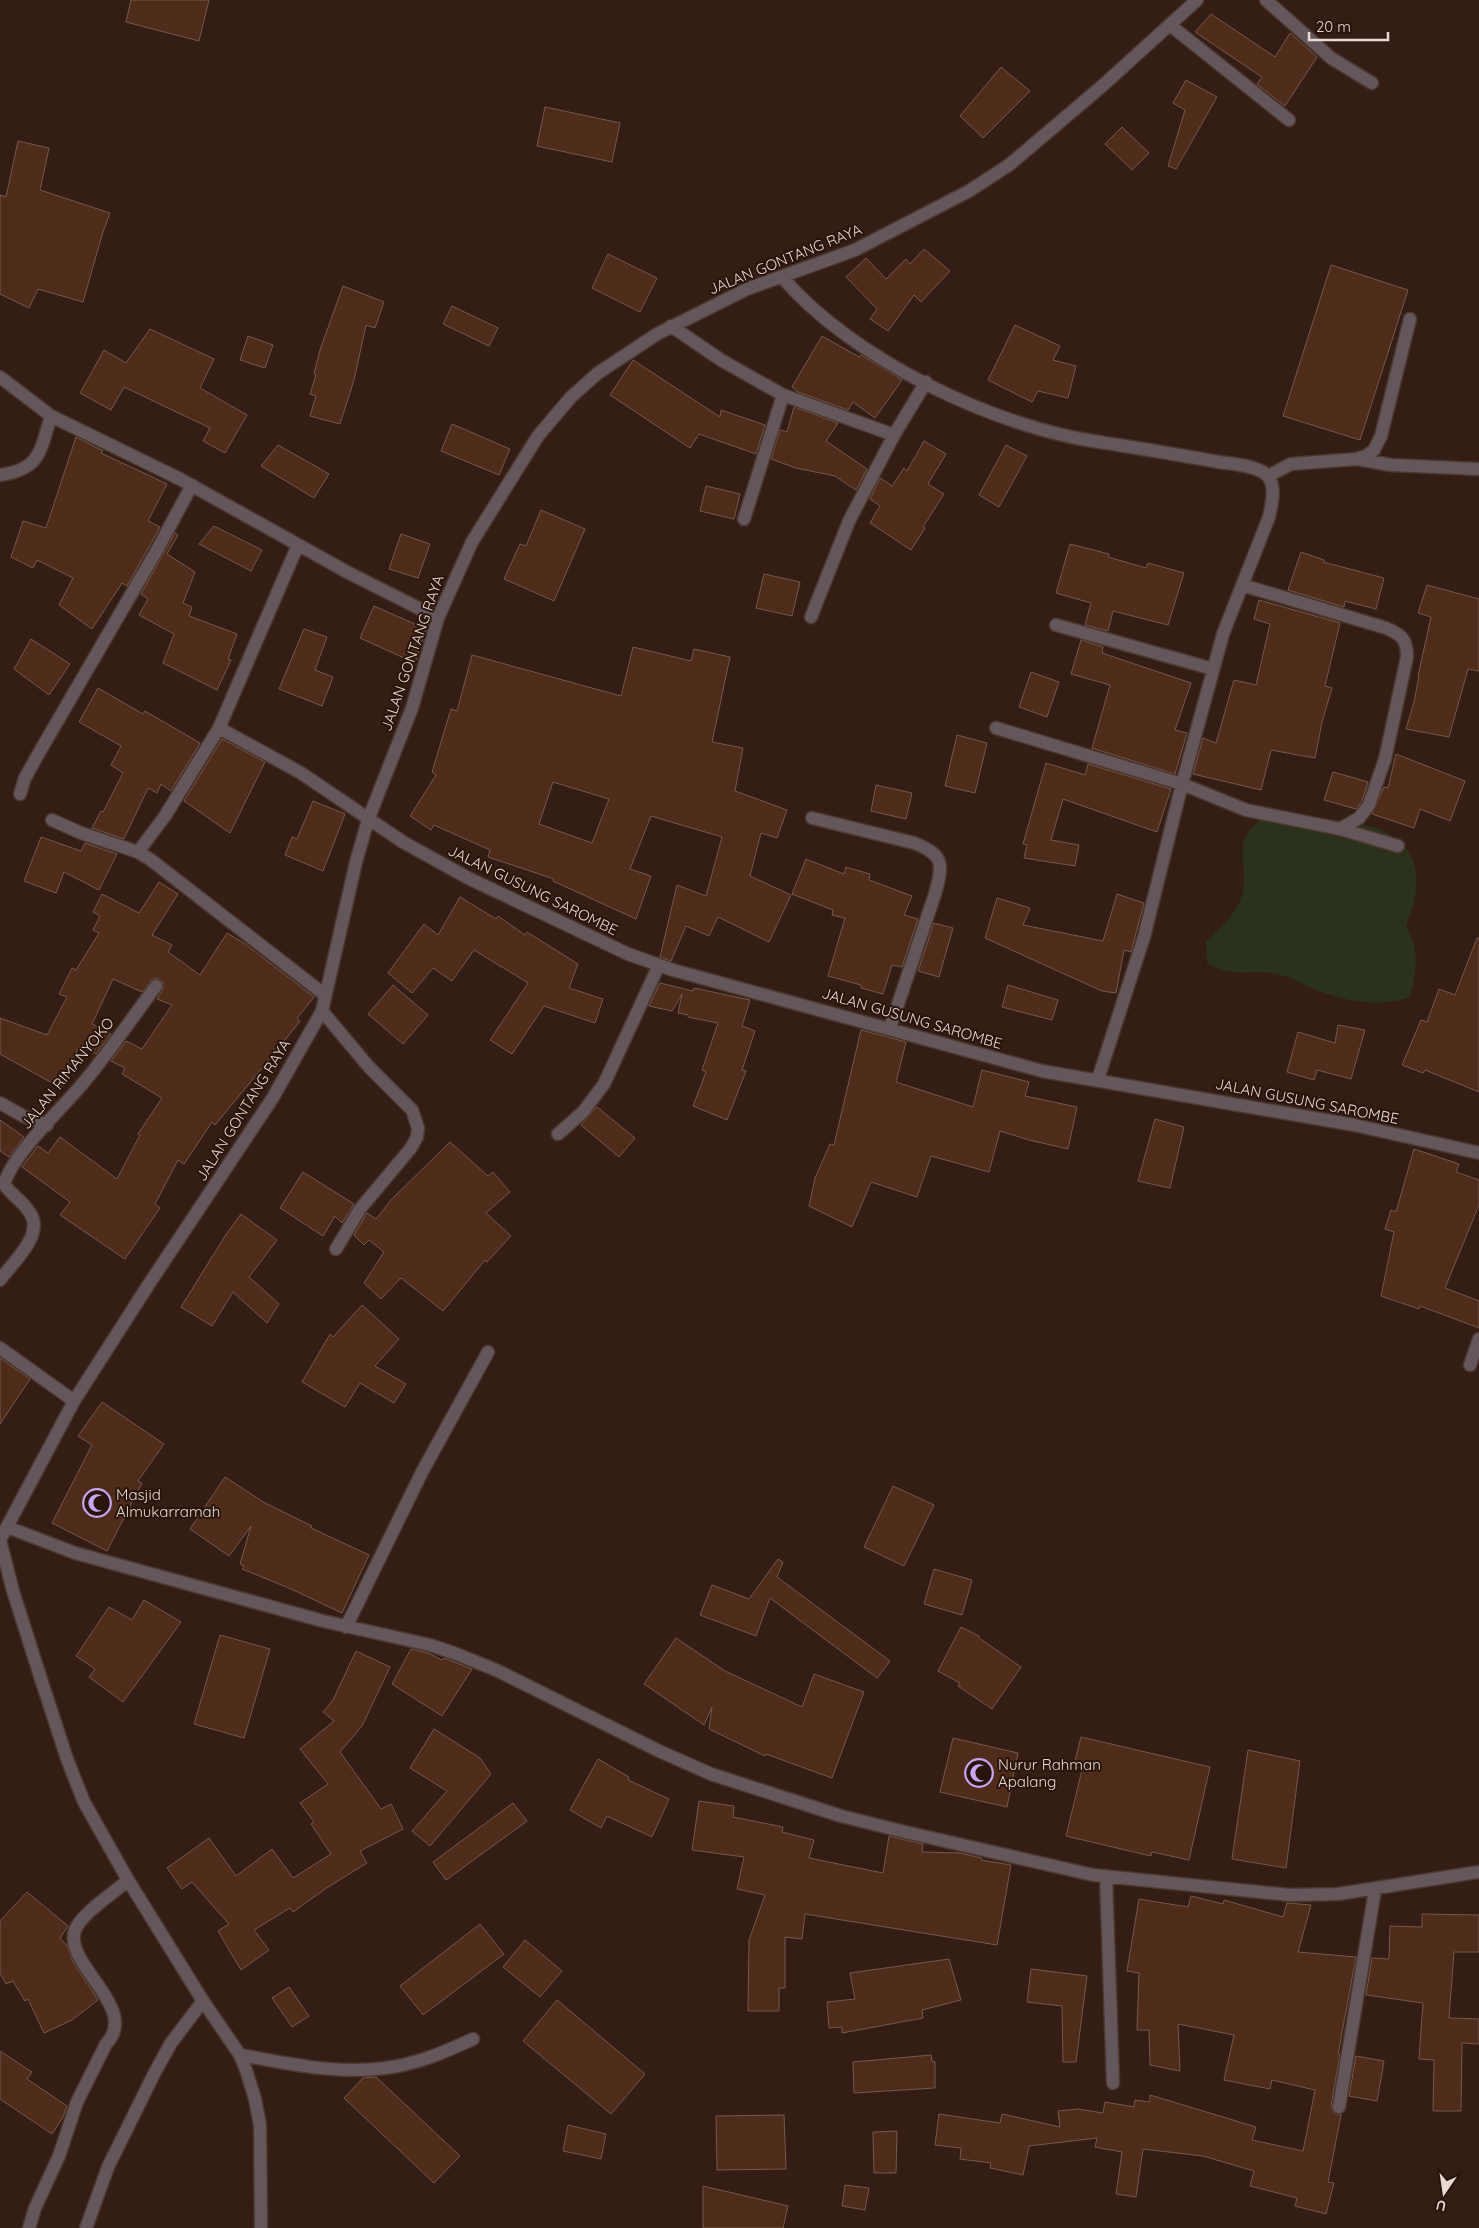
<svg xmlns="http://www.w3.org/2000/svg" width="1479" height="2228" viewBox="0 0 1479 2228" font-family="Quicksand,sans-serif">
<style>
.green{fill:#2a321b}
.building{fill:#4f2b1a;stroke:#73594e;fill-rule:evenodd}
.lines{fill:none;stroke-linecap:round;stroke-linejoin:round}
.street-casing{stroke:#4c372f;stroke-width:15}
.street{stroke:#63575b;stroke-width:12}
.labels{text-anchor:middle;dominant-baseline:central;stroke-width:4;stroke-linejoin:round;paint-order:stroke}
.street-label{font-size:15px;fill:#e8d9d2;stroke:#28140a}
.poi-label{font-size:15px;fill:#e8d9d2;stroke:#28140a;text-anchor:start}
</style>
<rect width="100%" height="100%" fill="#331d14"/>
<path class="green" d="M 1277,809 C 1290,810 1302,815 1315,817 C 1365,822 1427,829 1415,897 C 1413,907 1409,917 1406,926 C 1420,948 1417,975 1409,998 C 1380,1007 1348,1002 1319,991 C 1305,986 1293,977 1277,974 C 1250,968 1236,980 1207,963 L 1206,941 C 1221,928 1239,911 1243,891 C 1246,876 1241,860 1243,844 C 1246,828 1263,815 1277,809 Z"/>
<path class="building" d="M 131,0 L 209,0 L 199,41 L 126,22 Z
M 1211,14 L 1275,57 L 1290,33 L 1317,57 L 1285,106 L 1257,84 L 1262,77 L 1195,32 Z
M 1001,67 L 1030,91 L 983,138 L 960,116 Z
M 1186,80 L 1217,97 L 1176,169 L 1168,166 L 1185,110 L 1173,103 Z
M 545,107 L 620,123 L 612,162 L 537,146 Z
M 1122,127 L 1149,153 L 1132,170 L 1105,144 Z
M 18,141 L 49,148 L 40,190 L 110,213 L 102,235 L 83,302 L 38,289 L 29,308 L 0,294 L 0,195 L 6,197 Z
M 924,249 L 950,271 L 921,302 L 914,295 L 888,331 L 870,319 L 877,309 L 846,277 L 866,258 L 886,279 L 906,259 L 910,264 Z
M 608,254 L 657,278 L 640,312 L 592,288 Z
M 1331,265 L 1408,290 L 1360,440 L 1283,416 Z
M 343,286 L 384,302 L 375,328 L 366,325 L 354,380 L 340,424 L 310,416 L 316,396 L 310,394 L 316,375 L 314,374 L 320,350 Z
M 452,306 L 498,328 L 489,346 L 443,324 Z
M 1015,325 L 1060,346 L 1053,360 L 1076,366 L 1068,398 L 1038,391 L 1032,402 L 988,380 Z
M 150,329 L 214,359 L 200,388 L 247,415 L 225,453 L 203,441 L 210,428 L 124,387 L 111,410 L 80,393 L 104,350 L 126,363 Z
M 248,336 L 273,345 L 265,368 L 240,360 Z
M 822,336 L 859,357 L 861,355 L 902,380 L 875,418 L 853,402 L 848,410 L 798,392 L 792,387 Z
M 633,360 L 720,417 L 721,410 L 765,425 L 756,454 L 699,434 L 690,448 L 610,395 Z
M 794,407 L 838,423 L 826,441 L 867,469 L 856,490 L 835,476 L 796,468 L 771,459 L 780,430 L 787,432 Z
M 452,424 L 510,449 L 499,475 L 441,451 Z
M 76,437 L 103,451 L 101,453 L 167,484 L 148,521 L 160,527 L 127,586 L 122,583 L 92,629 L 59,605 L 73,578 L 37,560 L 33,568 L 11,557 L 23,521 L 46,528 Z
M 924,441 L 946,454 L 928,484 L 944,494 L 923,527 L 925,528 L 911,550 L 870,523 L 880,506 L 870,499 L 880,478 L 892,486 L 904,468 L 907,471 Z
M 278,445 L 329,474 L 314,498 L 261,466 Z
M 1006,445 L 1027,456 L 999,507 L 979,495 Z
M 706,486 L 740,494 L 734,519 L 700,511 Z
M 541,510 L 585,529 L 554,601 L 504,579 L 520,544 L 526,546 Z
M 214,526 L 262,550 L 251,571 L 199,544 Z
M 175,533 L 178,535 L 167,554 L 195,572 L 183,603 L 192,607 L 189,616 L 237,634 L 228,659 L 231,660 L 217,690 L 163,663 L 174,634 L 139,615 L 148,599 L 141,594 Z
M 401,534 L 430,544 L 418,578 L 389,569 Z
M 1070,544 L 1109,554 L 1108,557 L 1146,568 L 1148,563 L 1184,573 L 1168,625 L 1113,611 L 1108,631 L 1085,625 L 1091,603 L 1056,593 Z
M 1301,552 L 1324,560 L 1323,562 L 1384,578 L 1376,609 L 1345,601 L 1344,607 L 1288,590 Z
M 764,574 L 800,582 L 792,616 L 756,608 Z
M 1427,585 L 1479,599 L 1479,671 L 1468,669 L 1449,737 L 1406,729 L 1414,702 L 1419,676 L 1418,676 L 1431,617 L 1418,613 Z
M 1259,600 L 1340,623 L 1325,686 L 1332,688 L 1322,722 L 1315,758 L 1271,750 L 1261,790 L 1193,774 L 1203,738 L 1216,743 L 1234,680 L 1256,685 L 1270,624 L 1254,619 Z
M 374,606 L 426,629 L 415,663 L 360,638 Z
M 304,629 L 327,637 L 315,670 L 333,677 L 322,706 L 279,689 Z
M 31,639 L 70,664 L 49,695 L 14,669 Z
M 1081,640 L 1103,647 L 1102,653 L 1191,683 L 1175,730 L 1187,733 L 1175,774 L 1092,748 L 1110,685 L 1071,674 Z
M 633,647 L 691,661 L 694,649 L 730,657 L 712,742 L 743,748 L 735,791 L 787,810 L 777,838 L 761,833 L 750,876 L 791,895 L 769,942 L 718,917 L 709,936 L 686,926 L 671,961 L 660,957 L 677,885 L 706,896 L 722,837 L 651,816 L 630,869 L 651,876 L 636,919 L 553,881 L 554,879 L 488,857 L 490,850 L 434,825 L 431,830 L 410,816 L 436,775 L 432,772 L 451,709 L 457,711 L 472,655 L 621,696 ZM 553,782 L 609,799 L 592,843 L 539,824 Z
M 1031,672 L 1059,682 L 1047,717 L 1019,707 Z
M 98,688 L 143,714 L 145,711 L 200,743 L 171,791 L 161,784 L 157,793 L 148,788 L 124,839 L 92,828 L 101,811 L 103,812 L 123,773 L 111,765 L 121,746 L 79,722 Z
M 957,735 L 987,743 L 975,793 L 945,786 Z
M 222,739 L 265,762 L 230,833 L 184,801 Z
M 1396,754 L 1465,781 L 1450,821 L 1420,809 L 1414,828 L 1372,814 L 1384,787 L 1388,788 Z
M 1046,763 L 1085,775 L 1088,764 L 1171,789 L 1157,832 L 1063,799 L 1051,840 L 1079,845 L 1075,866 L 1024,858 L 1027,845 L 1023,844 Z
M 1333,772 L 1368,782 L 1362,801 L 1356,809 L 1324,800 Z
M 876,785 L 912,793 L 906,819 L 871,811 Z
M 313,801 L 345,814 L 323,871 L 285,855 L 292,837 L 297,839 Z
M 41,837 L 81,851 L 85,843 L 117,854 L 99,890 L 64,872 L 56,893 L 24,881 Z
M 806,859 L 844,874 L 846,867 L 870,874 L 869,880 L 912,896 L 904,915 L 918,919 L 902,967 L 892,965 L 883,994 L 861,988 L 861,985 L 828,976 L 845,918 L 832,915 L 833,910 L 792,894 Z
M 159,882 L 178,894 L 152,935 L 172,945 L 168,952 L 200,975 L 227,933 L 245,944 L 314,997 L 297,1018 L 300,1021 L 281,1045 L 215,1125 L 212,1122 L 184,1164 L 178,1160 L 155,1204 L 160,1208 L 125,1259 L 60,1215 L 70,1202 L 22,1167 L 38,1146 L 48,1153 L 60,1137 L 117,1179 L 140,1135 L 138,1134 L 162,1098 L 122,1074 L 125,1068 L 111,1061 L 126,1041 L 142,1049 L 172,1005 L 157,999 L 163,990 L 163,982 L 157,978 L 152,979 L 142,992 L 113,979 L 92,1024 L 111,1034 L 96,1054 L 79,1046 L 61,1088 L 0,1054 L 0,1018 L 47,1035 L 67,997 L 59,994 L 72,968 L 76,970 L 99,933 L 93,930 L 100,916 L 93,912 L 102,894 L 139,913 Z
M 1117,894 L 1144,903 L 1131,952 L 1124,950 L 1116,993 L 1102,991 L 985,938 L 997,898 L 1030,908 L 1023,925 L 1103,941 Z
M 460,897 L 496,919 L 498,916 L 525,935 L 527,932 L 578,964 L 569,988 L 603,999 L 595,1023 L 544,1006 L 512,1054 L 490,1040 L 528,983 L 474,950 L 452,981 L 433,968 L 412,993 L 388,973 L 424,924 L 438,935 Z
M 934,923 L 953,928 L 939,977 L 918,971 Z
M 1477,938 L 1479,938 L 1479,1092 L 1425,1070 L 1423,1073 L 1402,1065 L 1421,1020 L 1427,1022 L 1439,989 L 1455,995 Z
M 660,983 L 693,991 L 694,988 L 750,1000 L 742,1026 L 755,1031 L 742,1070 L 746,1071 L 727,1120 L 693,1106 L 706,1072 L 702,1070 L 718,1023 L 688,1017 L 688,1015 L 678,1013 L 682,994 L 672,1011 L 649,1006 Z
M 393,985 L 428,1015 L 403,1044 L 368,1014 Z
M 1008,985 L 1058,1000 L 1052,1020 L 1002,1007 Z
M 1338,1025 L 1365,1030 L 1351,1079 L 1317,1070 L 1314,1080 L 1287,1072 L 1298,1032 L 1335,1043 Z
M 861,1030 L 906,1042 L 896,1082 L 973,1107 L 982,1070 L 1029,1082 L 1025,1096 L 1077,1107 L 1068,1149 L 1029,1140 L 1000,1131 L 989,1172 L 931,1156 L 917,1197 L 871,1182 L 852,1227 L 809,1206 L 815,1178 L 830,1144 L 834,1145 Z
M 597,1107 L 635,1138 L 619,1157 L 581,1125 Z
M 1155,1119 L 1184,1127 L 1170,1188 L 1138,1181 Z
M 0,1120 L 24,1137 L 9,1157 L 0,1151 Z
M 450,1142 L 488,1176 L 493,1172 L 510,1192 L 486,1213 L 511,1236 L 487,1262 L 485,1260 L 443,1311 L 401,1278 L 381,1299 L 364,1283 L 384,1252 L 369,1240 L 364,1245 L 354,1235 L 367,1213 L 376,1219 L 392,1199 Z
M 1414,1149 L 1459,1164 L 1456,1172 L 1479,1180 L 1479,1205 L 1445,1288 L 1479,1301 L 1479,1328 L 1420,1306 L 1419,1309 L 1381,1296 L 1394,1232 L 1385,1229 L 1391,1210 L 1396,1212 Z
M 303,1172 L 354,1204 L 342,1223 L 335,1216 L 323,1236 L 280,1208 Z
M 241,1214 L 277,1240 L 249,1277 L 279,1304 L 267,1323 L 233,1292 L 212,1326 L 181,1307 L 225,1236 Z
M 362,1305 L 399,1339 L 375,1366 L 406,1384 L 394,1403 L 360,1383 L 345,1407 L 302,1382 L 330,1334 L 333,1337 Z
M 0,1358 L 30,1379 L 0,1424 Z
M 102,1402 L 164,1444 L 138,1481 L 142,1483 L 107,1551 L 52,1523 L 92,1445 L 78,1436 Z
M 225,1477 L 265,1503 L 312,1526 L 311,1528 L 369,1555 L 342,1613 L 289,1588 L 242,1569 L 244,1566 L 240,1564 L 251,1526 L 229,1556 L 190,1529 Z
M 893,1486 L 934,1505 L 904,1566 L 864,1547 Z
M 778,1559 L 783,1562 L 777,1577 L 890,1661 L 877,1678 L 770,1598 L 756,1636 L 700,1615 L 712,1585 L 749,1599 Z
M 934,1569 L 972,1580 L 962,1615 L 924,1604 Z
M 144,1600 L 181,1622 L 123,1702 L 89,1677 L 95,1669 L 76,1656 L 109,1607 L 132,1620 Z
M 961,1627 L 979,1636 L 979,1638 L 1021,1667 L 992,1709 L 958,1686 L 960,1683 L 938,1671 Z
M 220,1635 L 270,1649 L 244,1738 L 194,1724 Z
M 676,1638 L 725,1671 L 802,1707 L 814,1674 L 864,1692 L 832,1778 L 766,1754 L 765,1756 L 709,1729 L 712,1707 L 704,1725 L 644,1684 Z
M 411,1649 L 428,1653 L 442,1660 L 444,1658 L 472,1669 L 442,1716 L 392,1684 Z
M 356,1651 L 390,1667 L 362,1726 L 340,1752 L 381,1809 L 391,1804 L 403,1829 L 360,1851 L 367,1863 L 325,1889 L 293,1912 L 290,1908 L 254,1930 L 269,1950 L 241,1970 L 218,1931 L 229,1924 L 192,1882 L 182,1889 L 167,1868 L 209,1838 L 236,1876 L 272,1849 L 293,1878 L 331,1854 L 311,1824 L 314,1822 L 300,1803 L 328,1784 L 300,1749 L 334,1721 L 323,1712 L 333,1700 Z
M 434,1729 L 480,1758 L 491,1774 L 430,1846 L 412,1831 L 447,1791 L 410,1768 Z
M 1081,1737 L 1210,1767 L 1189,1860 L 1152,1852 L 1151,1856 L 1066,1836 L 1082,1770 L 1074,1765 Z
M 953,1738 L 1018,1753 L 1007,1807 L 940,1792 Z
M 1248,1750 L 1300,1761 L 1286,1868 L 1232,1859 Z
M 598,1759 L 629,1777 L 628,1780 L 669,1799 L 652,1837 L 607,1816 L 601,1828 L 570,1810 Z
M 699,1801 L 734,1806 L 733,1817 L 783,1827 L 782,1832 L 814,1840 L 809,1858 L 883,1873 L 889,1836 L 923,1844 L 922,1852 L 960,1853 L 981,1858 L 981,1860 L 1011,1865 L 997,1945 L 805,1914 L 802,1939 L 785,1937 L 785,1988 L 779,1988 L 779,2011 L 748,2011 L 749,1940 L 765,1895 L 737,1889 L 744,1857 L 692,1850 Z
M 513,1803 L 527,1821 L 446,1880 L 433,1862 Z
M 27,1892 L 68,1926 L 60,1938 L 67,1946 L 73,1962 L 98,2000 L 72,2020 L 44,2033 L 28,1999 L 25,2001 L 13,1981 L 6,1984 L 0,1973 L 0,1921 Z
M 1191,1896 L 1223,1904 L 1224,1900 L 1283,1917 L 1287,1903 L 1311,1905 L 1298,1952 L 1356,1957 L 1338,2054 L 1340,2054 L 1331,2106 L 1334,2113 L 1341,2115 L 1328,2182 L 1334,2183 L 1326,2214 L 1295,2206 L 1297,2198 L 1250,2186 L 1254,2171 L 1203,2156 L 1143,2149 L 1136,2197 L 1116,2194 L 1122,2152 L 1095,2147 L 1097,2138 L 1029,2146 L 1023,2175 L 990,2168 L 991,2163 L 960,2159 L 961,2148 L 935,2145 L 939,2114 L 1000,2123 L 1002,2114 L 1060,2127 L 1058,2111 L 1078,2109 L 1103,2113 L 1105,2102 L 1134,2107 L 1135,2100 L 1150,2102 L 1150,2095 L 1256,2127 L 1252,2140 L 1303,2151 L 1315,2090 L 1272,2080 L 1270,2089 L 1224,2080 L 1234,2035 L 1178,2024 L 1180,2071 L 1150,2065 L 1149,2030 L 1137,2030 L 1139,1973 L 1127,1971 L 1139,1899 L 1188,1907 Z
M 1422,1914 L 1479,1915 L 1479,1952 L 1454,1952 L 1449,2018 L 1479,2019 L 1479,2044 L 1462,2043 L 1461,2111 L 1433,2111 L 1434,2060 L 1419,2059 L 1423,2003 L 1366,1995 L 1372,1958 L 1389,1959 L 1390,1926 L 1422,1927 Z
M 480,1924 L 504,1954 L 423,2015 L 400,1986 Z
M 525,1940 L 562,1971 L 540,1997 L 503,1967 Z
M 949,1959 L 961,2000 L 922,2010 L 923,2018 L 842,2033 L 842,2027 L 829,2028 L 827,2002 L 855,1999 L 850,1973 Z
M 1031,1969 L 1087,1976 L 1076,2062 L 1063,2062 L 1062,2006 L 1027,2002 Z
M 289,1987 L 309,2016 L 292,2027 L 272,1998 Z
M 557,2000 L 645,2074 L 611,2114 L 523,2041 Z
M 0,2051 L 32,2072 L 27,2079 L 67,2106 L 63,2117 L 52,2134 L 0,2099 Z
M 931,2055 L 932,2061 L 935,2062 L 935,2088 L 854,2093 L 853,2062 Z
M 1356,2056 L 1384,2061 L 1377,2101 L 1349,2096 Z
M 376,2077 L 460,2156 L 434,2183 L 344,2098 L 363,2078 Z
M 784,2115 L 786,2169 L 717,2170 L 716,2116 Z
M 568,2125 L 606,2134 L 601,2159 L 563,2151 Z
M 897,2131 L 896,2173 L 874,2173 L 873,2132 Z
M 845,2185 L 869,2188 L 865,2210 L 842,2206 Z
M 703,2186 L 788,2206 L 783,2228 L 703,2228 Z"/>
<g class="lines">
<defs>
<path id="street" d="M 1266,0 L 1331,58 L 1372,83
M 1170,25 L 1289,120
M 782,277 C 852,359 994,427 1099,442 C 1139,448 1179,455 1219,462 C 1233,464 1250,465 1263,472 C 1278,481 1272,503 1269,517 L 1223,634 L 1182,784 L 1144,937 L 1098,1079
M 671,326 L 721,360 L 783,395 L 894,435
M 0,377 L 51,416 L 180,479 L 347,572 L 438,618
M 1357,459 L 1391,465 L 1479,469
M 0,475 C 41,469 40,451 51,416
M 1268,476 L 1291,464 L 1356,459 L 1366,456 L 1374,450 L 1381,436 L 1410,319
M 744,519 L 783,395
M 298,545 L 219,728 L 165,816 L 138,852 L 151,860 L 325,995
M 1242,585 L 1386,628 C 1402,635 1407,639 1407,657 L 1385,759 L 1369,805 L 1359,818 L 1340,829
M 811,617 L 849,521 L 894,435 L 926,382
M 1056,625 L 1213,669
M 219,728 L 301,773 L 403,842 L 468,878 L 628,954 L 673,970 L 1042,1071 L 1354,1125 L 1479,1153
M 996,728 L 1182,784 L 1246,810 L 1340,829 L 1398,846
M 20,794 L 25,778 L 36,758 L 157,550 L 192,485
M 812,818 L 914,843 C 945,855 943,865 935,894 L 890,1028
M 52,820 L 81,833 L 138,852
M 322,1011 L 369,1067 L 412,1110 L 418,1128 L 417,1137 L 411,1148 L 360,1209 L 336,1249
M 0,1103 L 23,1116 L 47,1125
M 558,1134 L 583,1112 L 604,1084 L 659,965
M 0,1280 C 12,1263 45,1235 30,1213 C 23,1201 11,1195 4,1184 C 14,1152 62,1109 84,1082 C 110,1051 132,1018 156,986
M 0,1348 L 74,1401
M 1470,1365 L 1479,1339
M 7,1527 L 75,1553 L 148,1573 L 323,1621 L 430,1645 L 454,1653 L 496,1670 L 659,1751 L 711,1774 L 841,1816 L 901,1831 L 1093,1875 L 1290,1895 L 1338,1894 L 1479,1872
M 346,1627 L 422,1472 L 488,1352
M 1106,1876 L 1113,2083
M 240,2055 C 287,2063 338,2075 386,2068 C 417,2064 445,2052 473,2039
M 1339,2107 L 1375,1890
M 29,2228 L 35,2208 L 59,2156 L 77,2102 L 106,2044 C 141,2008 63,1965 75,1930 C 82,1913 114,1893 128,1880
M 86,2228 L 108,2167 L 155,2072 L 171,2043 L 203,2001
M 261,2228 L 260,2125 L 255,2099 L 246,2070 L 240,2055 L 203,2001 L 128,1880 L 84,1802 L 67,1759 L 40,1676 L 13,1591 L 0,1540 L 74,1401 L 147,1287 L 272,1099 L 322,1011 L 356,862 L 368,820 L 412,708 L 438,618 L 472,542 L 538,436 L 571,397 L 598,373 L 657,334 L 747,289 L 855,250 L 969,191 L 1009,165 L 1101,87 L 1197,0"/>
</defs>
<use href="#street" class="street-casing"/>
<use href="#street" class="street"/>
</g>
<defs>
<symbol id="mosque-ring" viewBox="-11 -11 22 22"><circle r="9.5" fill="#28140a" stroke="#c6a6f0" stroke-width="1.5"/><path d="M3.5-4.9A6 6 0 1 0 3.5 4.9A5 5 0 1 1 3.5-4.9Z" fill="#c6a6f0"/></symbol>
</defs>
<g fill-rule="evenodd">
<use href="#mosque-ring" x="81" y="1487" width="32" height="32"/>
<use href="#mosque-ring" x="963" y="1757" width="32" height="32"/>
</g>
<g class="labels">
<g class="street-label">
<text transform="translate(785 259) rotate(-22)">JALAN GONTANG RAYA</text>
<text transform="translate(412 653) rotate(-71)">JALAN GONTANG RAYA</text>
<text transform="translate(533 890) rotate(26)">JALAN GUSUNG SAROMBE</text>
<text transform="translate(912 1018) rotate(16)">JALAN GUSUNG SAROMBE</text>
<text transform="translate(67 1073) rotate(-51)">JALAN RIMANYOKO</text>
<text transform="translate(1307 1101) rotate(11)">JALAN GUSUNG SAROMBE</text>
<text transform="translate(243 1110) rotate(-58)">JALAN GONTANG RAYA</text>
</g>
<g class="poi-label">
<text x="116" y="1494">Masjid<tspan x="116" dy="17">Almukarramah</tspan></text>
<text x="998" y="1764">Nurur Rahman<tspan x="998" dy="17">Apalang</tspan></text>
</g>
</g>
<g transform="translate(1444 2193) rotate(193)" stroke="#28140a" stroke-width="4" paint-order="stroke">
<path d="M0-4L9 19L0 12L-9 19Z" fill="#e8d9d2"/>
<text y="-8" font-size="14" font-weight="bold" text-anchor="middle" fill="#e8d9d2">U</text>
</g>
<path d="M1309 32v8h79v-8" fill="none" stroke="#e8d9d2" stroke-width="2.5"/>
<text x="1316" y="32" font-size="15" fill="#e8d9d2" stroke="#28140a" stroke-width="4" paint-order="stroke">20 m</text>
</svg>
